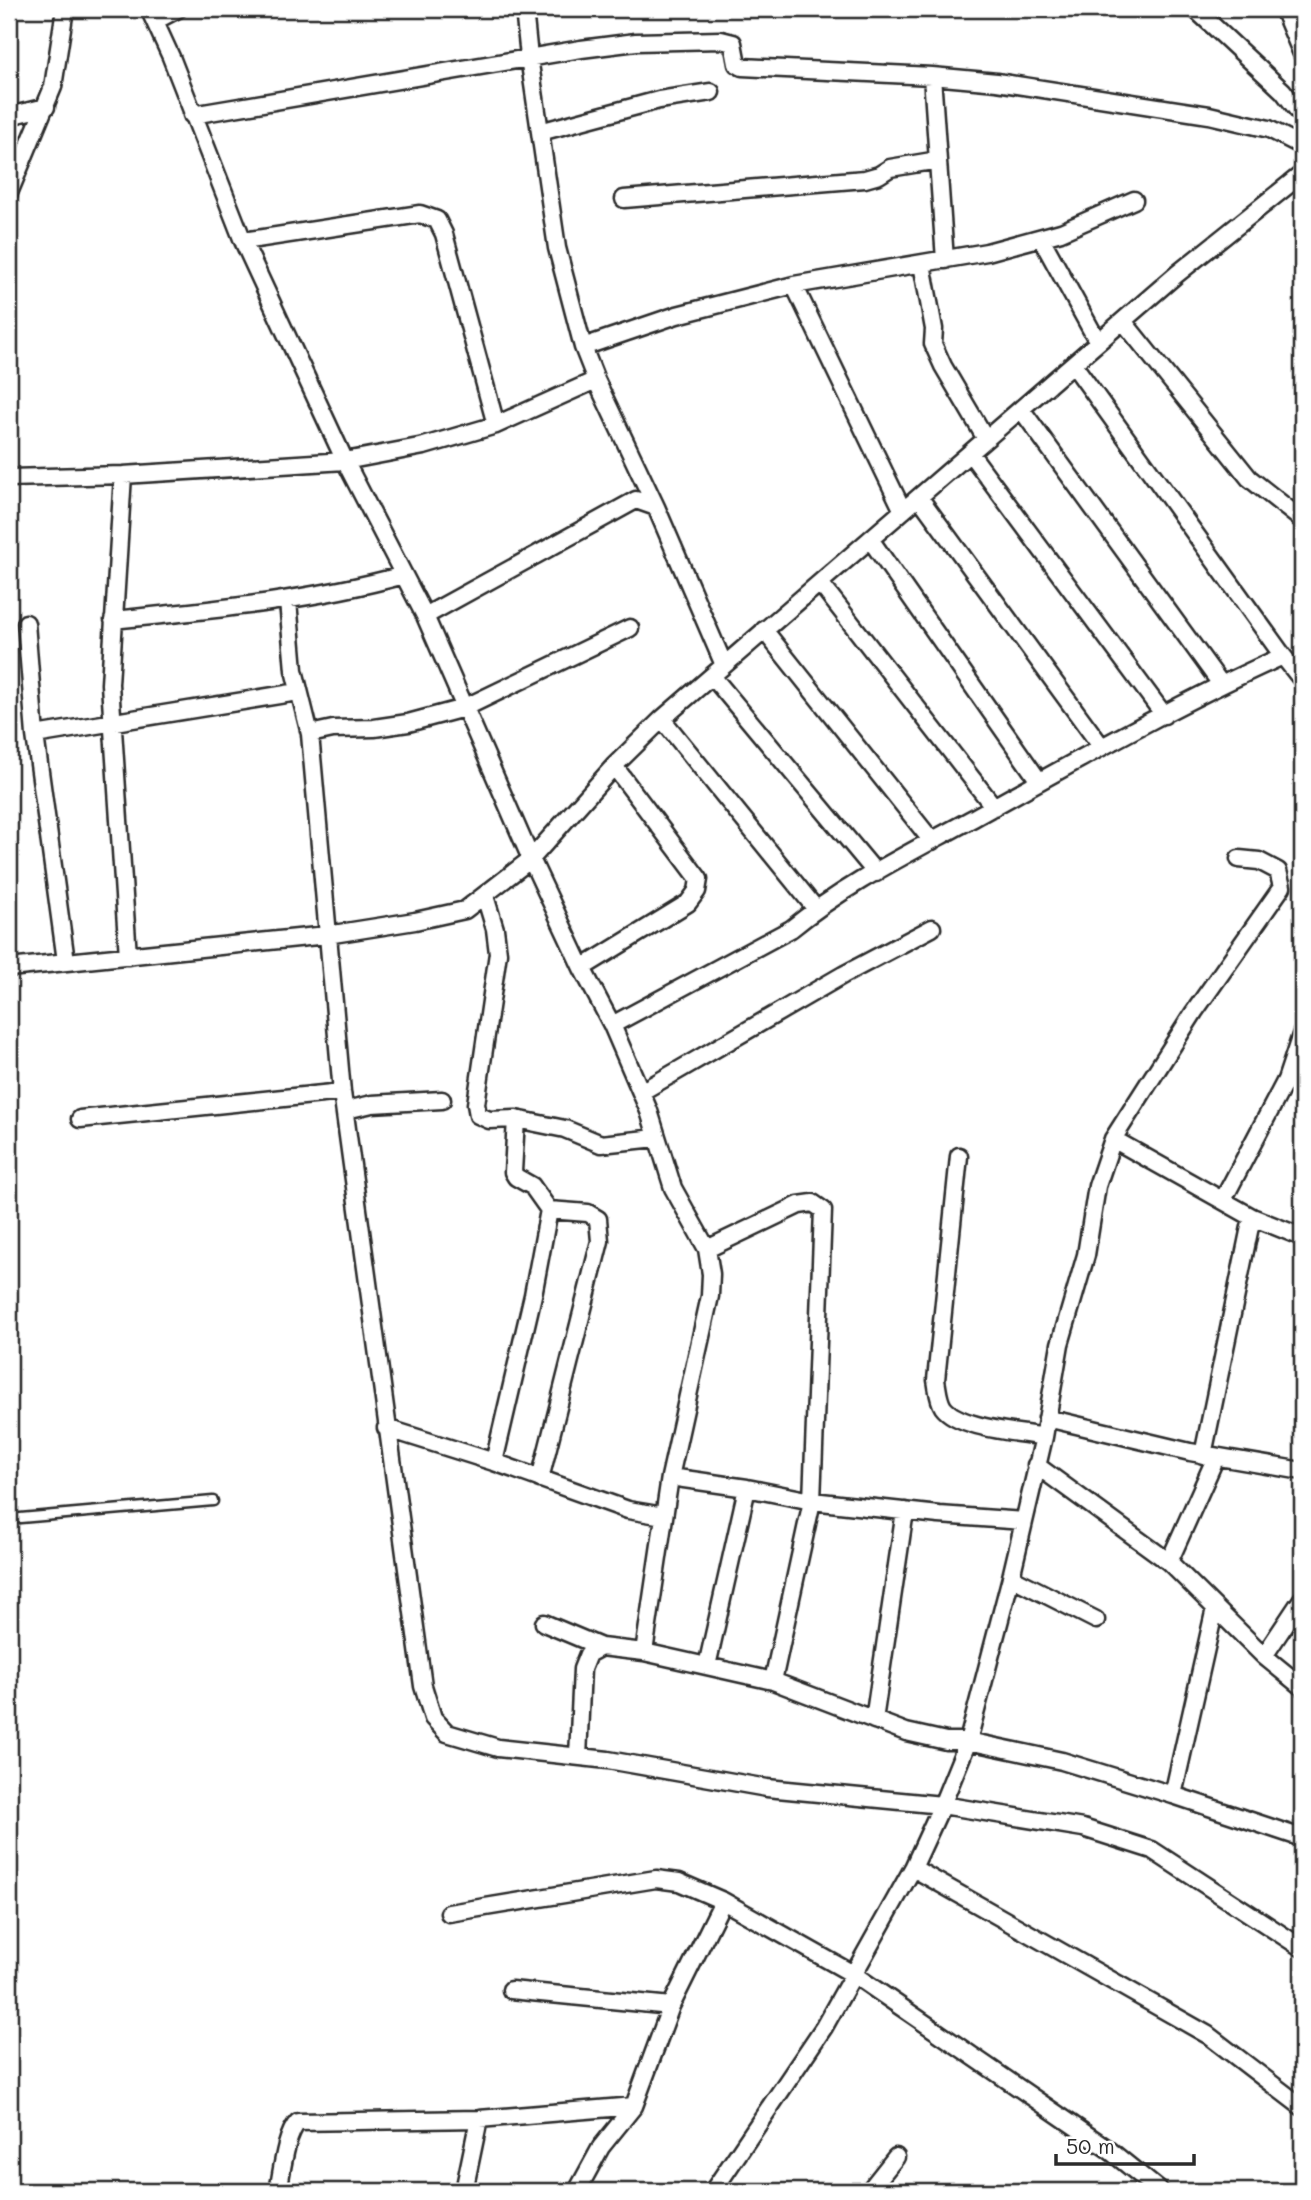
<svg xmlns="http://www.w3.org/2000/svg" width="1311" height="2200" viewBox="0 0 1311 2200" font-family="Mali,sans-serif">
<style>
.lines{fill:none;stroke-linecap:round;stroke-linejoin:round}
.lane-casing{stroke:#2b2b2b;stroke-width:13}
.street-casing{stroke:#2b2b2b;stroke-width:21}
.lane{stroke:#fff;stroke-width:8}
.street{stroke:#fff;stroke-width:16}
</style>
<rect width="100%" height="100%" fill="#fff"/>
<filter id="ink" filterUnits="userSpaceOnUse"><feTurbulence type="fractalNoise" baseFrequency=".0143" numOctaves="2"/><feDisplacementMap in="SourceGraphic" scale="14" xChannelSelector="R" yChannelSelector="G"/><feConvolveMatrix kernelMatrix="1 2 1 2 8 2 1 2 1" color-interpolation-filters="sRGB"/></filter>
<g filter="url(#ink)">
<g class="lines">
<defs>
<path id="lane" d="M 9,1519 L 213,1501"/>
<path id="street" d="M 149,9 L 171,57 L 243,241 L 345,461 L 425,616 L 531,859 L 582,968 L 612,1025 L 649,1111 L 673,1188 L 707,1249 L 711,1274 L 710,1296 L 670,1477 L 644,1652
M 524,9 L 529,57 L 557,248 L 583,347 L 596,380 L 656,507
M 1195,9 L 1283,91 L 1302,116
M 1283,9 L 1302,54
M 155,21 L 178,9
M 932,76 L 945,260
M 192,115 L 581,49 L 636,42 L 721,40 L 733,43 L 737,64 L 742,67 L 932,76 L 997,82 L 1209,115 L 1269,129 L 1302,146
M 9,116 L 46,107
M 540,132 L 659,100 L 711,92
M 9,193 L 53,87 L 65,9
M 624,199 L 865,179 L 879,175 L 890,168 L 938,160
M 1041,238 L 1098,342
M 243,241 L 420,214 L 437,220 L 444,234 L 496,425
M 922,264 L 934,329 L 933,344 L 943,366 L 986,439
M 794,285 L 903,511
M 1123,321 L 1249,478 L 1302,520
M 583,347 L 677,315 L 794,285 L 987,252 L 1061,232 L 1134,200
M 1073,364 L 1283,656
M 1021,409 L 1221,684
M 970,453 L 1164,715
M 123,475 L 110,684 L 128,956
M 9,478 L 123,475 L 345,461 L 424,446 L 496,425 L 596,380
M 919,497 L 1101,746
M 870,539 L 1039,781
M 820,583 L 994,807
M 288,601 L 294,670 L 310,734 L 333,729 L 374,728 L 408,723 L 464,708 L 630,628
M 425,616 L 636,500 L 656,507 L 724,665
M 113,620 C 211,610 309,601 404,575
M 26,623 L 35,735 L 66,961
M 764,630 L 932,841
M 712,676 L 876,873
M 662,719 L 816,909
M 310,734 L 342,1092 L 423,1686 L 433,1718 L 447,1733 L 498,1748 L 608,1760 L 767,1788 L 942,1805 L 1083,1828 L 1152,1850 L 1302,1948
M 35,735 L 298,692
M 485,896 L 495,929 L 498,953 L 476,1104 L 478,1115 L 489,1120 L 516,1119
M 9,968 L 327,935 L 415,921 L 465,910 L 531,859 L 614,766 L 662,719 L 1177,274 L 1302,174
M 582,968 L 688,903 L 697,891 L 699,879 L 614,766
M 612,1025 L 791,929 C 847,883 914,851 977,816 C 1078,760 1178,703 1283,656 L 1302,680
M 641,1092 L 843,975 L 932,928
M 346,1110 L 372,1104 L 442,1100
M 80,1119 L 342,1092
M 1113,1139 L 1252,1217 L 1302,1237
M 959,1156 L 936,1380 C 938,1390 938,1399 943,1407 C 958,1428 1018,1432 1044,1437
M 1223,1200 L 1286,1080 L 1302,1032
M 707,1249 L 799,1205 L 813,1203 L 823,1210 L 812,1501 L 773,1681
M 1047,1418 L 1190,1452 L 1302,1471
M 386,1428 L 494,1462 L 628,1510 L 664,1516
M 1203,1455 L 1252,1217
M 494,1462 L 533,1295 L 549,1210 L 532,1186 L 516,1177 L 513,1172 L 516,1119 L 565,1129 L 601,1144 L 656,1138
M 1036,1465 L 1169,1562 L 1264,1656 L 1302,1687
M 670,1477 L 747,1488 L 812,1501 L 939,1515 L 1024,1521
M 540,1479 L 600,1241 L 598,1219 L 588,1213 L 549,1210
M 1169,1562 L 1216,1457
M 1011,1577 L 1096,1620
M 544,1623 L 601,1647
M 1264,1656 L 1302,1599
M 707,1666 L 747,1488
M 874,1720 L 905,1511
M 578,1757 L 582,1669 L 588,1654 L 601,1647 L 644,1652 L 773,1681 L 906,1732 L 946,1741 L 968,1741 L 1062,1761 L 1173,1795 L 1215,1608
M 1173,1795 L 1302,1838
M 913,1868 L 1208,2035 L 1302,2107
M 449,1913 L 656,1879 L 679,1882 L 723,1901 L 853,1974 L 1108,2149 L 1160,2191
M 511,1990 L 671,2006
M 278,2191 C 282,2173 285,2135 298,2122 L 479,2119 L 634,2106
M 464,2191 L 479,2119
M 577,2191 L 601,2147 L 634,2106 L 671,2006 L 723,1901
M 713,2191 L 824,2027 L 913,1868 L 942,1805 L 968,1741 L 1011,1577 L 1044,1437 L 1060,1344 L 1086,1255 L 1097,1186 L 1113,1139 L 1194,1012 L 1282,887 L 1278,871 L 1259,861 L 1239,859
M 869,2191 L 896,2157"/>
</defs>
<use href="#lane" class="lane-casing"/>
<use href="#street" class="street-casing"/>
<use href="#lane" class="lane"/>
<use href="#street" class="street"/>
</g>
</g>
<rect width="1311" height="2200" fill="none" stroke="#fff" stroke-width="35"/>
<rect x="18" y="18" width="1276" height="2165" fill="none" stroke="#2b2b2b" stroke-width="2.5" filter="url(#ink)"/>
<path d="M1056 2154v10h138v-10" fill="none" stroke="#2b2b2b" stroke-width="3.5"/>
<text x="1066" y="2154" font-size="21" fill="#2b2b2b" stroke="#ffffff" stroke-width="5" paint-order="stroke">50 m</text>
</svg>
